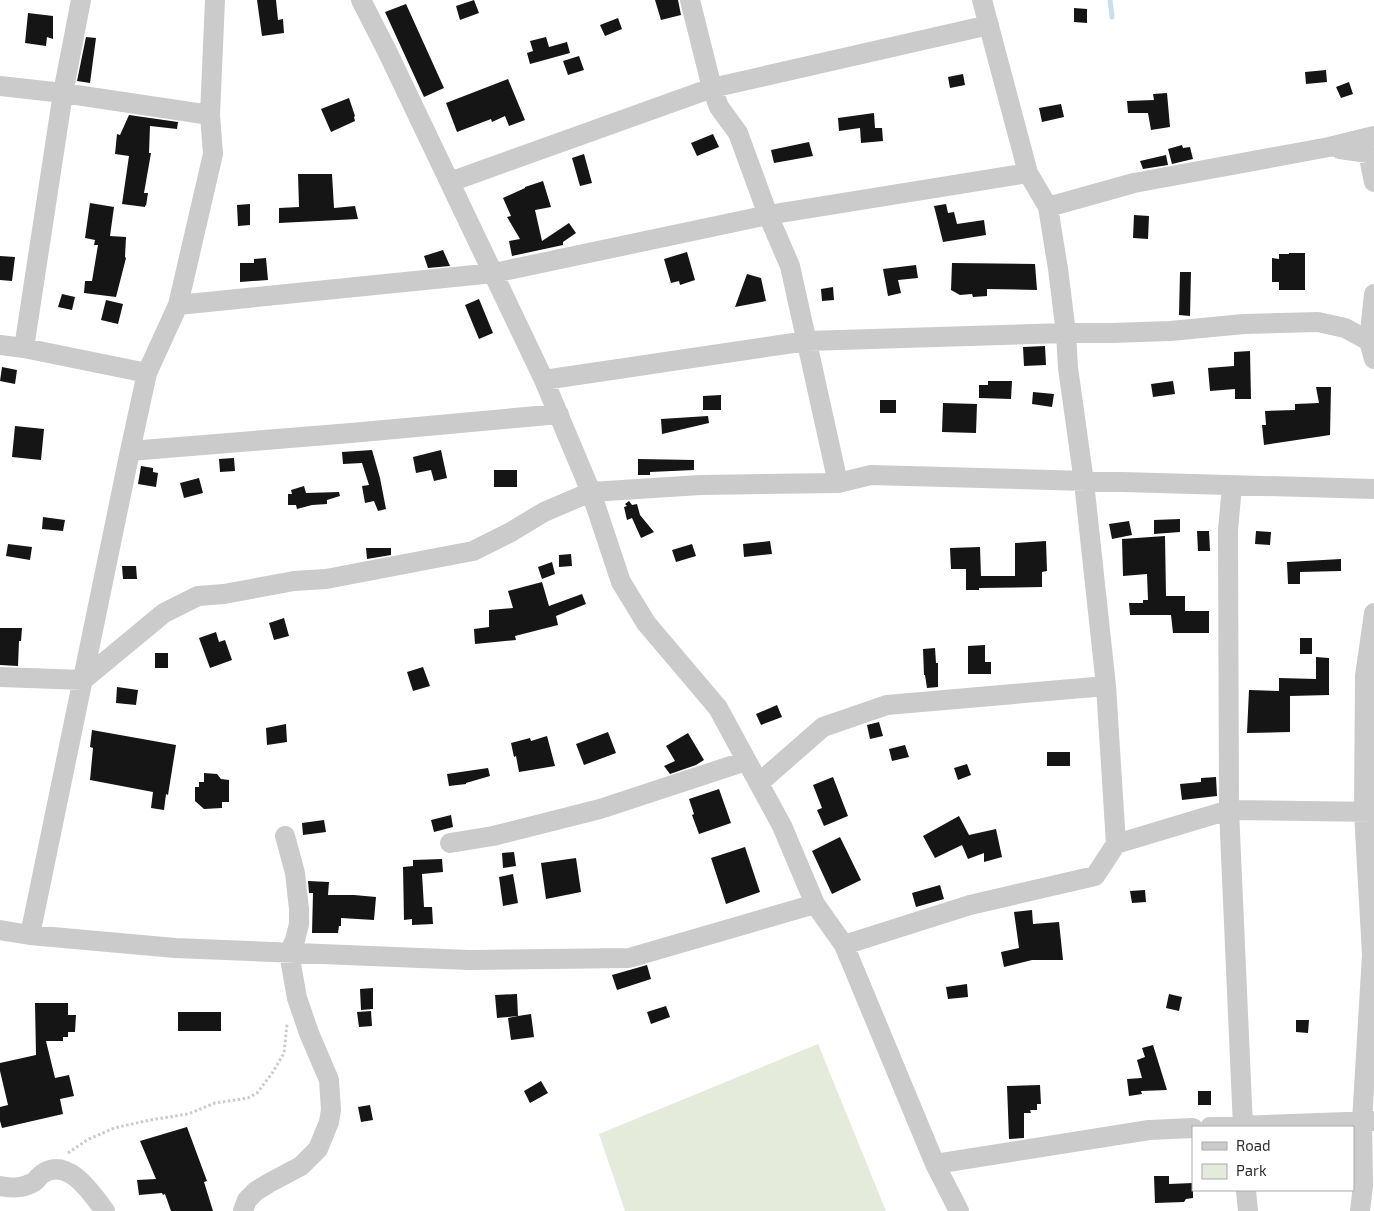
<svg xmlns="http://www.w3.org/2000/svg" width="1374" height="1211" viewBox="0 0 1374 1211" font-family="'Exo 2',sans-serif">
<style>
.green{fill:#e4ebdb}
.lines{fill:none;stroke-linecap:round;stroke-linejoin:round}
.stream{stroke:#c8dfeb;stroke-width:5}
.building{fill:#151515}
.path{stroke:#cbcbcb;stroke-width:3;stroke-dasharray:2.5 2.5;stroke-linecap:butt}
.minor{stroke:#cbcbcb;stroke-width:20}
</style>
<rect width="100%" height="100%" fill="#fff"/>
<path class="green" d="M 818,1044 L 886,1211 L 625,1211 L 599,1134 Z"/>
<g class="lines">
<path class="stream" d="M 1110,0 L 1112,17"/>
</g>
<path class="building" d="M 257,0 L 276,0 L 278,20 L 283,19 L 284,33 L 262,36 Z
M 474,0 L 479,13 L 460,20 L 456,6 Z
M 655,0 L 678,0 L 681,15 L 661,20 Z
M 406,4 L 444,88 L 424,97 L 385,12 Z
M 1074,8 L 1087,9 L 1087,23 L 1074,22 Z
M 28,13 L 53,16 L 53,39 L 47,37 L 46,46 L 25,43 Z
M 618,18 L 622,29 L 605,36 L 600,25 Z
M 86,37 L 96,38 L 90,83 L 77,81 Z
M 546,37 L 549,47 L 567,42 L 570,53 L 530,64 L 527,53 L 533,51 L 530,41 Z
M 579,56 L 584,70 L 568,75 L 563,61 Z
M 1326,70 L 1327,82 L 1306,84 L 1305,72 Z
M 963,74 L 965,85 L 950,88 L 948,77 Z
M 508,79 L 525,120 L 509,126 L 505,116 L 492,122 L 491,119 L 457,132 L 446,103 Z
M 1349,82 L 1353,94 L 1341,98 L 1336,87 Z
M 1167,93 L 1170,127 L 1151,130 L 1148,113 L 1128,113 L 1127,101 L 1154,100 L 1153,94 Z
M 349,98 L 355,116 L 354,117 L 355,121 L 331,132 L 321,109 Z
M 1061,104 L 1064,117 L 1042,122 L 1039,108 Z
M 874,113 L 875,128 L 882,128 L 883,141 L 861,143 L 860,128 L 839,131 L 838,118 Z
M 129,115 L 178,122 L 177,129 L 150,126 L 149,153 L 151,153 L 144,193 L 148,193 L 146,206 L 145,205 L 145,207 L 122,204 L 129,156 L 115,154 L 117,134 L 120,135 Z
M 713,134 L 719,147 L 697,156 L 691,143 Z
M 809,142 L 813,156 L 774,163 L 771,150 Z
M 1182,145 L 1183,148 L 1190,147 L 1193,159 L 1172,164 L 1168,149 Z
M 584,154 L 592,183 L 580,186 L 572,158 Z
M 1166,155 L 1168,165 L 1143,169 L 1140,161 Z
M 298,174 L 332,174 L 334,208 L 355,206 L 358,219 L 279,223 L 279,208 L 299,207 Z
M 543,181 L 551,207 L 535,210 L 542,241 L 569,223 L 576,233 L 563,242 L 563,245 L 512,256 L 509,241 L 520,239 L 507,217 L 511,216 L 503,198 L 525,188 L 525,187 Z
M 90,203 L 114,207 L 110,236 L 126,237 L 125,257 L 126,258 L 116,297 L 84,293 L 85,281 L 92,281 L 98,245 L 94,245 L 95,240 L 85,238 Z
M 250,204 L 250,225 L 238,226 L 237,205 Z
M 946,204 L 948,213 L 954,212 L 957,224 L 984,220 L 986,235 L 943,242 L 934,206 Z
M 1134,215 L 1149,216 L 1148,239 L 1133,238 Z
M 443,250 L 450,266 L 428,268 L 424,256 Z
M 687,252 L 695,280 L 680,285 L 679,281 L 671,283 L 664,259 Z
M 1289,253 L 1305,253 L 1305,290 L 1279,290 L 1279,282 L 1272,282 L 1272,258 L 1279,259 L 1279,254 L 1289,254 Z
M 0,256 L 15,257 L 12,281 L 0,280 Z
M 266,258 L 268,280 L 240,282 L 240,263 L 254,263 L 254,259 Z
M 952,263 L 1035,264 L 1037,290 L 987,289 L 987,296 L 973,297 L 972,294 L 960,295 L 951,290 Z
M 916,265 L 918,278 L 898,280 L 901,293 L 888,296 L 883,269 Z
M 1180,272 L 1191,272 L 1190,316 L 1179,315 Z
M 747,274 L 761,278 L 766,301 L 735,307 Z
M 833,287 L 834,300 L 822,301 L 821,289 Z
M 62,294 L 75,297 L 72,310 L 58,307 Z
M 479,299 L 493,333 L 479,339 L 465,305 Z
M 106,300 L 123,304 L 118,324 L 101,320 Z
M 1045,346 L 1046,365 L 1024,366 L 1023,347 Z
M 1250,351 L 1251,399 L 1235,399 L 1235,389 L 1210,391 L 1208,368 L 1234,366 L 1234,352 Z
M 2,367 L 17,370 L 15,384 L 0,381 Z
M 988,381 L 1012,381 L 1011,399 L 979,398 L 979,385 L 988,385 Z
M 1173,381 L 1175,394 L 1153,397 L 1151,384 Z
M 1316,387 L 1331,387 L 1330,435 L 1264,445 L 1262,425 L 1266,425 L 1265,411 L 1295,410 L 1295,404 L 1319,403 Z
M 1033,392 L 1054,394 L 1052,407 L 1032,404 Z
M 721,395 L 721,410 L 703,410 L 703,396 Z
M 880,400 L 896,400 L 896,413 L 880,413 Z
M 943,403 L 977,404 L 976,433 L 942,432 Z
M 708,416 L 709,423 L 662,434 L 661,419 Z
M 15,426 L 44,429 L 41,460 L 12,457 Z
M 372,450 L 380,478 L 386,509 L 378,511 L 374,501 L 365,503 L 362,486 L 369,485 L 362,463 L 343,464 L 342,452 Z
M 441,450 L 447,478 L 434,481 L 431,470 L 416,473 L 413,457 Z
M 234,458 L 235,471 L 220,472 L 219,459 Z
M 638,459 L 694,460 L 694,470 L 650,472 L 650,475 L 638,475 Z
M 141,466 L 153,468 L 153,472 L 158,473 L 156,487 L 138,484 Z
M 494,470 L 517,470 L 517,487 L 494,487 Z
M 199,478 L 203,493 L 184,498 L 180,483 Z
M 304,486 L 306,493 L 339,492 L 340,496 L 327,500 L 327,504 L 312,505 L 297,509 L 296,505 L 288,505 L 288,494 L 292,494 L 291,490 Z
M 629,501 L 632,505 L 637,504 L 640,515 L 654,532 L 641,538 L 632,518 L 627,520 L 624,507 L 627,506 L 625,504 Z
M 43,517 L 65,520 L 63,531 L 42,529 Z
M 1180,519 L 1180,532 L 1154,534 L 1154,520 Z
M 1129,521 L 1132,535 L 1112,539 L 1109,524 Z
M 1197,531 L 1209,531 L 1210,551 L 1198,551 Z
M 1256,531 L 1271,532 L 1270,545 L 1255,544 Z
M 1165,536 L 1166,596 L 1185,596 L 1185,611 L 1209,611 L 1209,633 L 1173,633 L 1171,615 L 1130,615 L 1129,603 L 1143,603 L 1143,600 L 1148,600 L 1147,574 L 1123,576 L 1122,539 Z
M 770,541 L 772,554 L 744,557 L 743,544 Z
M 1046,541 L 1047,571 L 1042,572 L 1042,587 L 979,588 L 979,590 L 966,590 L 966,569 L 951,569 L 950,548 L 980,547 L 981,576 L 1015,576 L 1015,543 Z
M 8,544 L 32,547 L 30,560 L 6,556 Z
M 692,544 L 696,556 L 676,562 L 672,550 Z
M 366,548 L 391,548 L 391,555 L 367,559 Z
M 571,554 L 572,566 L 559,567 L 559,555 Z
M 1341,559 L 1341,571 L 1300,572 L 1300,584 L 1288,584 L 1287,562 Z
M 552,562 L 555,574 L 542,579 L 538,567 Z
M 122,566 L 136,566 L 137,579 L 123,579 Z
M 542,582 L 549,606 L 582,594 L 586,604 L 556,616 L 558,625 L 515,636 L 516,640 L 475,644 L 474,629 L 489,627 L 489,610 L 513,608 L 508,591 Z
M 284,618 L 289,636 L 274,640 L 269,623 Z
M 0,628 L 22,628 L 21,641 L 19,641 L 18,666 L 0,665 Z
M 216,632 L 219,642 L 225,640 L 232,660 L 210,668 L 199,638 Z
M 1300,638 L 1312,638 L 1312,654 L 1300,654 Z
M 985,645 L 985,662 L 991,662 L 991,674 L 968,674 L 968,646 Z
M 935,648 L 936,663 L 938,663 L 938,687 L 927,688 L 925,675 L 924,675 L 923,649 Z
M 155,653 L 168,653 L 168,668 L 155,668 Z
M 1316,657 L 1329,658 L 1329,695 L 1290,696 L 1290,732 L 1247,733 L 1249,690 L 1279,691 L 1279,678 L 1316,679 Z
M 423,667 L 430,686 L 413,691 L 407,672 Z
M 117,687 L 138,690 L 136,705 L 116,703 Z
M 777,705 L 782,717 L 761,725 L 756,714 Z
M 879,722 L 883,736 L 870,739 L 867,725 Z
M 286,724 L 287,742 L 267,745 L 266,728 Z
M 92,730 L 176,745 L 168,795 L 166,794 L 164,810 L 151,808 L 153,792 L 90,780 L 93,748 L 90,747 Z
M 608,732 L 616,753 L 584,765 L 576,744 Z
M 688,733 L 704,760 L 696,765 L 670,774 L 664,766 L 675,761 L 666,746 Z
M 547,736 L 555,766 L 519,772 L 516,756 L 514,757 L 511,743 L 530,738 L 531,741 Z
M 905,745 L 909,757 L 892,761 L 889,749 Z
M 1047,752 L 1070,752 L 1070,766 L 1047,766 Z
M 967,764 L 971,775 L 958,780 L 954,768 Z
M 488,768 L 490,776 L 466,783 L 466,784 L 449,786 L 447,774 Z
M 204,773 L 217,774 L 221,779 L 229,780 L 229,802 L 222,802 L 222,808 L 204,809 L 195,801 L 195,787 L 199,787 L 199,782 L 204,782 Z
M 833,777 L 848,816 L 824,826 L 817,810 L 822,808 L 813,785 Z
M 1216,777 L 1217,796 L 1182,800 L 1180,784 L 1201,782 L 1201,778 Z
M 719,789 L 731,823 L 699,834 L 692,815 L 694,814 L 689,799 Z
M 451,815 L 453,827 L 434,832 L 431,820 Z
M 959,816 L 969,835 L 996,829 L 1002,857 L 984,862 L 984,853 L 968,859 L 962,845 L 935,858 L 923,836 Z
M 324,820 L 326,832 L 303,835 L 302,823 Z
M 840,837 L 861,880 L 832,894 L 812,851 Z
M 745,847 L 760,892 L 726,904 L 711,858 Z
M 514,852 L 516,866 L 503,868 L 502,853 Z
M 576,858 L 581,892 L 546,899 L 541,863 Z
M 442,859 L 443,872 L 422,874 L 424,907 L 432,907 L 433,924 L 412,925 L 412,919 L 404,920 L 403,867 L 413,866 L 413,860 Z
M 513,874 L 518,903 L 503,906 L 499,877 Z
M 308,881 L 329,882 L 328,895 L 354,895 L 376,897 L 374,920 L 341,918 L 341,926 L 339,926 L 338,933 L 312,933 L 313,893 L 309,893 Z
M 940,885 L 944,899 L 916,907 L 912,893 Z
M 1145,890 L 1146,902 L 1132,903 L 1130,891 Z
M 1032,910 L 1033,924 L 1059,922 L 1063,960 L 1032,960 L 1004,967 L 1001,952 L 1019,948 L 1014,912 Z
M 647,965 L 651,979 L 617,990 L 612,975 Z
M 967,984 L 968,997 L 948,999 L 946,987 Z
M 373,988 L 373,1009 L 361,1010 L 360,989 Z
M 517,994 L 518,1016 L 531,1014 L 534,1037 L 511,1040 L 508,1018 L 518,1016 L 497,1018 L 495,995 Z
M 1169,994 L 1182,997 L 1179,1011 L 1166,1008 Z
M 35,1003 L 68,1003 L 68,1015 L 76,1015 L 75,1032 L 68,1032 L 68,1037 L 63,1037 L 63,1041 L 46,1041 L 55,1078 L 69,1075 L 74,1096 L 60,1099 L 63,1114 L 2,1128 L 0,1121 L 0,1107 L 8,1105 L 0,1071 L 0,1063 L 36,1055 Z
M 666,1006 L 670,1017 L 651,1024 L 647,1012 Z
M 371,1011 L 372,1026 L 359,1027 L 357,1012 Z
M 178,1012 L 221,1012 L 221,1031 L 178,1031 Z
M 1296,1020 L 1309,1020 L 1308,1033 L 1296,1032 Z
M 1153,1045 L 1167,1090 L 1141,1091 L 1142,1094 L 1129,1096 L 1127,1079 L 1142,1078 L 1137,1060 L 1145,1057 L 1142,1048 Z
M 541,1081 L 548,1093 L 530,1103 L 524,1091 Z
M 1040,1085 L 1041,1104 L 1037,1104 L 1037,1110 L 1030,1110 L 1031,1113 L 1024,1113 L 1024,1138 L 1009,1139 L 1007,1086 Z
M 1198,1091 L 1211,1091 L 1211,1105 L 1198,1105 Z
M 370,1105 L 373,1120 L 361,1122 L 358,1107 Z
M 187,1127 L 207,1181 L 204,1182 L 213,1211 L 171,1211 L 165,1194 L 163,1195 L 162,1193 L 139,1195 L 137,1180 L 156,1179 L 140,1141 Z
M 1154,1176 L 1169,1176 L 1169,1184 L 1193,1183 L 1193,1198 L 1186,1199 L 1184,1202 L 1155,1203 Z"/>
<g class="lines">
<path class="path" d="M 68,1153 L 87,1140 L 114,1128 L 150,1120 L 188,1114 L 215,1103 L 248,1098 L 257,1093 L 273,1072 L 284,1053 L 287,1024"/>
<path class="minor" d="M 361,0 L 387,51 L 544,380 L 591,492 L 621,582 L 646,623 L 718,708 L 782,826 L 815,904 L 844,945 L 935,1164 L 959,1211
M 690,0 L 712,88 L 719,107 L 738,133 L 768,215 L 790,266 L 838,483
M 982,0 L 1028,173 L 1048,207 L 1058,269 L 1066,333 L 1068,368 L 1084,482 L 1106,686 L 1116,844 L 1229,810 L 1374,812
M 0,86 L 63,93 L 210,115 L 213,154 L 178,305 L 147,373
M 210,115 L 215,0
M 1340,149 L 1368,153 L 1374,182
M 450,182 L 712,88 L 989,25
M 1048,207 L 1134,183 L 1329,147 L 1374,136
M 178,305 L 494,273 L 768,215 L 1028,173
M 1369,341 L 1374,294
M 0,345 L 24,348 L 147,373 L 130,451 L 30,935
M 24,348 L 63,93 L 81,0
M 544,380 L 807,341 L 1066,333 L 1112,333 L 1170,331 L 1244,324 L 1318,322 L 1345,328 L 1369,341 L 1374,359
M 130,451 L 351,433 L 559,414
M 1232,486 L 1228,530 L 1229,810 L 1243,1127
M 0,677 L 83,680 L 164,613 L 198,596 L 224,594 L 294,581 L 326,579 L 473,551 L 511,532 L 544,512 L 591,492 L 700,485 L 838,483 L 871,475 L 1374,489
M 759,783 L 823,727 L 887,705 L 1106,686
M 450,843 L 493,836 L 600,809 L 746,761
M 0,930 L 30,935 L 175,948 L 469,960 L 629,958 L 815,904
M 844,945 L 970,905 L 1095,876 L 1116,844
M 1210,1127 L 1374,1121
M 935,1164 L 1149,1130 L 1193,1128
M 0,1186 C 12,1188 22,1189 34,1182 C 37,1180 39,1176 42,1174 C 68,1156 92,1194 105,1211
M 1246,1190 L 1248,1211
M 243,1211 L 247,1200 L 256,1191 L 269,1183 L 301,1166 L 318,1149 L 329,1122 L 331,1110 L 329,1080 L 309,1033 L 297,998 L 289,953 L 295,940 L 299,924 L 299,909 L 295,873 L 285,836
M 1360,1211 L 1363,1185 L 1362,1121 L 1372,955 L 1364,813 L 1365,676 L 1374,613"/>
</g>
<rect x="1192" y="1126" width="162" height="65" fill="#ffffff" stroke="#ababab"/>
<rect x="1202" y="1142" width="25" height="8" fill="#cbcbcb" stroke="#ababab"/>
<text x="1236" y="1151" font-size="15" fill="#2e2e2e">Road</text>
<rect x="1202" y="1164" width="25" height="15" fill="#e4ebdb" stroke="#ababab"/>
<text x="1236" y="1176" font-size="15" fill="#2e2e2e">Park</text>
</svg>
